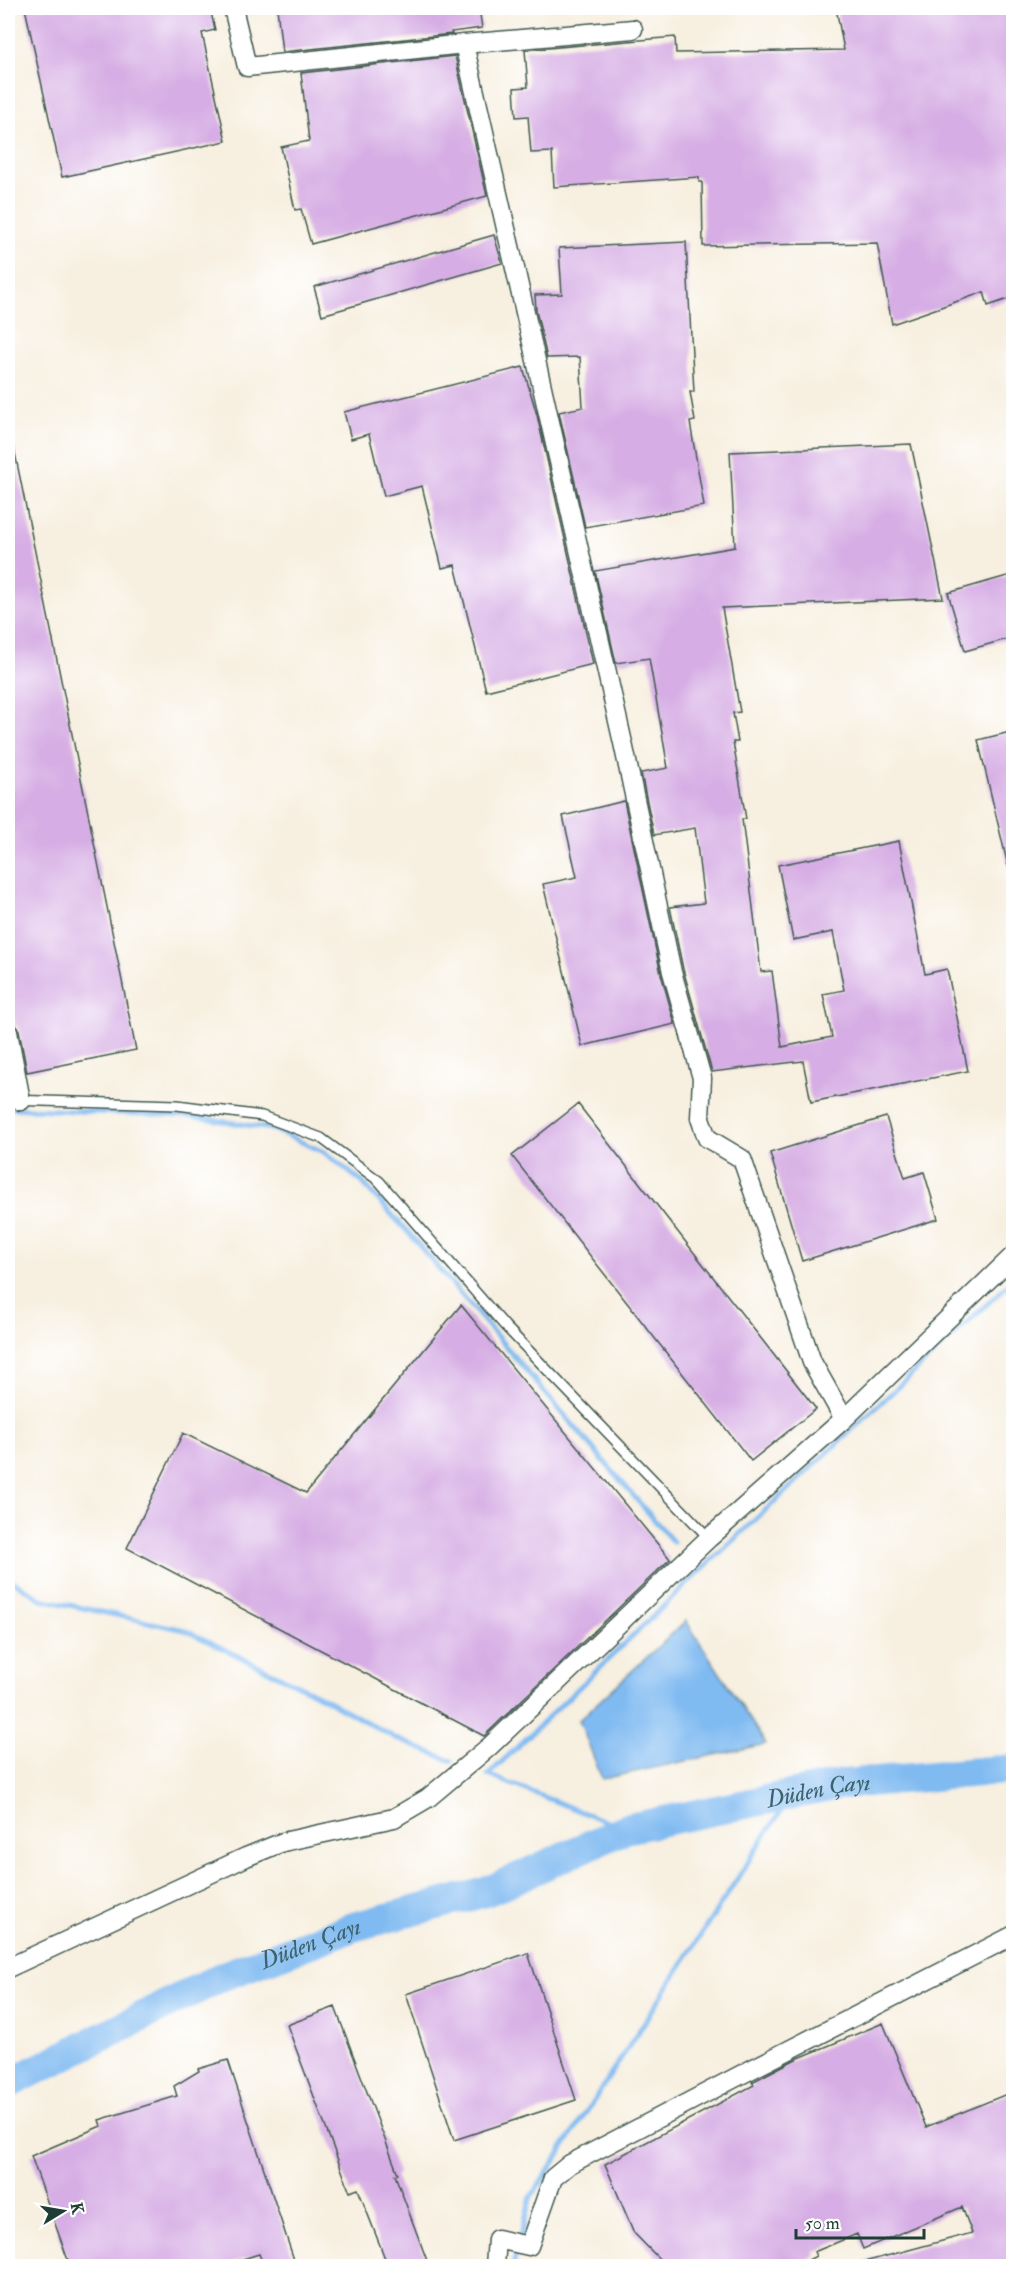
<svg xmlns="http://www.w3.org/2000/svg" width="1021" height="2274" viewBox="0 0 1021 2274" font-family="'IM FELL Double Pica',serif">
<style>
.water{fill:#7fbaf1;stroke:#4f7c92;stroke-width:1.5}
.lines{fill:none;stroke-linecap:round;stroke-linejoin:round}
.stream{stroke:#7fbaf1;stroke-width:5}
.river{stroke:#7fbaf1;stroke-width:30}
.building{fill:#d6ade4}
.lane-casing{stroke:#3f584e;stroke-width:12}
.street-casing{stroke:#3f584e;stroke-width:21}
.lane{stroke:#fff;stroke-width:9}
.street{stroke:#fff;stroke-width:18}
.labels{text-anchor:middle;dominant-baseline:central;stroke-width:6;stroke-linejoin:round;paint-order:stroke}
.water-label{font-size:24px;font-style:italic;fill:#3c626d;stroke:#fff}
</style>
<rect width="100%" height="100%" fill="#fff"/>
<filter id="ink" filterUnits="userSpaceOnUse"><feTurbulence type="fractalNoise" baseFrequency=".0167" numOctaves="2"/><feDisplacementMap in="SourceGraphic" scale="12" xChannelSelector="R" yChannelSelector="G"/><feConvolveMatrix kernelMatrix="1 2 1 2 8 2 1 2 1" color-interpolation-filters="sRGB"/></filter>
<filter id="wash" filterUnits="userSpaceOnUse"><feTurbulence type="fractalNoise" baseFrequency=".008" numOctaves="4" result="noise"/><feDisplacementMap in="SourceGraphic" scale="24" xChannelSelector="R" yChannelSelector="G"/><feGaussianBlur stdDeviation="1.35" result="paint"/><feColorMatrix in="noise" values="0 0 0 0 0 0 0 0 0 0 0 0 0 0 0 0 0 1.4 0 .05"/><feComposite in="paint" operator="in"/></filter>
<g filter="url(#wash)">
<rect width="100%" height="100%" fill="#f7efdf"/>
<path class="water" d="M 686,1621 L 766,1744 L 602,1779 L 579,1720 Z"/>
<g class="lines">
<path class="stream" d="M 8,1108 L 190,1116 L 272,1129 L 324,1152 L 362,1182 L 406,1230 L 673,1542
M 8,1578 L 41,1599 L 185,1630 L 314,1693 L 399,1740 L 452,1761
M 625,1829 L 488,1775 L 699,1572 L 1014,1279
M 547,2173 L 792,1794
M 513,2266 L 531,2196 L 547,2174"/>
<path class="river" id="s1" d="M 8,2084 L 223,1976 L 353,1927 L 486,1892 L 625,1829 L 843,1784 L 1014,1769"/>
</g>
<g id="blocks">
<path class="building" d="M 25,8 L 210,8 L 215,30 L 202,33 L 226,141 L 62,177 Z
M 277,8 L 479,8 L 482,28 L 451,32 L 452,34 L 282,52 Z
M 836,8 L 1014,8 L 1014,297 L 988,306 L 984,292 L 892,324 L 877,243 L 703,246 L 702,182 L 699,182 L 699,177 L 554,187 L 552,152 L 531,153 L 528,116 L 516,117 L 514,88 L 528,87 L 525,50 L 675,37 L 676,53 L 844,50 Z
M 455,56 L 487,196 L 311,244 L 301,209 L 295,210 L 281,147 L 309,141 L 301,73 Z
M 494,235 L 502,263 L 322,315 L 314,287 Z
M 686,242 L 694,392 L 690,392 L 695,421 L 690,422 L 704,506 L 585,527 L 559,412 L 583,407 L 580,357 L 547,358 L 536,310 L 535,295 L 562,294 L 559,248 Z
M 523,367 L 537,415 L 593,664 L 486,691 L 455,565 L 442,568 L 422,486 L 384,496 L 369,434 L 351,439 L 344,412 Z
M 911,444 L 943,598 L 722,608 L 740,712 L 733,713 L 738,742 L 733,742 L 746,819 L 742,819 L 761,972 L 772,971 L 782,1047 L 832,1037 L 823,994 L 844,990 L 833,932 L 793,940 L 778,865 L 899,841 L 925,974 L 947,969 L 968,1071 L 811,1102 L 803,1061 L 712,1072 L 683,969 L 670,907 L 704,903 L 695,828 L 654,835 L 641,773 L 668,768 L 649,658 L 616,663 L 595,571 L 735,547 L 730,452 Z
M 8,448 L 14,448 L 136,1050 L 27,1072 L 19,1030 L 14,1023 L 8,992 Z
M 1014,574 L 1014,637 L 965,651 L 948,593 Z
M 1014,731 L 1014,865 L 1008,866 L 978,740 Z
M 624,801 L 661,974 L 675,1024 L 582,1046 L 543,884 L 577,877 L 563,816 Z
M 578,1104 L 816,1409 L 751,1461 L 512,1156 Z
M 886,1117 L 905,1178 L 924,1172 L 938,1219 L 802,1261 L 770,1153 Z
M 461,1305 L 670,1559 L 484,1736 L 127,1548 L 183,1433 L 306,1493 Z
M 528,1953 L 576,2100 L 454,2140 L 406,1994 Z
M 335,2007 L 398,2174 L 395,2175 L 429,2266 L 388,2266 L 358,2189 L 350,2192 L 287,2025 Z
M 883,2023 L 926,2127 L 1014,2091 L 1014,2266 L 865,2266 L 864,2262 L 972,2233 L 962,2207 L 863,2249 L 857,2234 L 814,2252 L 816,2256 L 797,2266 L 666,2266 L 634,2233 L 605,2164 L 754,2085 L 752,2082 L 794,2060 Z
M 228,2060 L 296,2266 L 264,2266 L 259,2254 L 221,2266 L 70,2266 L 31,2156 L 101,2126 L 99,2120 L 177,2096 L 174,2086 L 199,2071 L 198,2069 Z"/>
</g>
</g>
<g filter="url(#ink)">
<use href="#blocks" fill-opacity="0" stroke="#3f584e" stroke-width="1.5"/>
<g class="lines">
<defs>
<path id="lane" d="M 8,1100 L 177,1105 L 262,1116 L 321,1138 L 379,1181 L 505,1326 L 709,1538"/>
<path id="street" d="M 233,8 L 247,67 L 464,44
M 633,29 L 464,44 L 623,743 L 672,972 L 702,1078 L 700,1118 L 707,1138 L 742,1159 L 812,1362 L 844,1419
M 8,1032 L 21,1101
M 8,1968 L 246,1857 L 283,1842 L 394,1818 L 428,1798 L 489,1747 L 709,1538 L 844,1419 L 1014,1255
M 495,2266 L 497,2239 L 529,2246 L 553,2178 L 570,2164 L 750,2070 L 1014,1935"/>
</defs>
<use href="#lane" class="lane-casing"/>
<use href="#street" class="street-casing"/>
<use href="#lane" class="lane"/>
<use href="#street" class="street"/>
</g>
</g>
<g class="labels">
<g class="water-label">
<text stroke="none"><textPath href="#s1" startOffset="867">Düden Çayı</textPath></text>
<text stroke="none"><textPath href="#s1" startOffset="334">Düden Çayı</textPath></text>
</g>
</g>
<rect width="1021" height="2274" fill="none" stroke="#fff" stroke-width="30"/>
<g transform="translate(63 2211) rotate(79)" stroke="#ffffff" stroke-width="4.5" paint-order="stroke">
<path d="M0-4.5L10 22L0 15L-10 22Z" fill="#1f3d34"/>
<text y="-9" font-size="16" font-weight="bold" text-anchor="middle" fill="#1f3d34">K</text>
</g>
<path d="M796 2229v9h128v-9" fill="none" stroke="#1f3d34" stroke-width="3"/>
<text x="805" y="2229" font-size="18" fill="#1f3d34" stroke="#ffffff" stroke-width="4.5" paint-order="stroke">50 m</text>
</svg>
